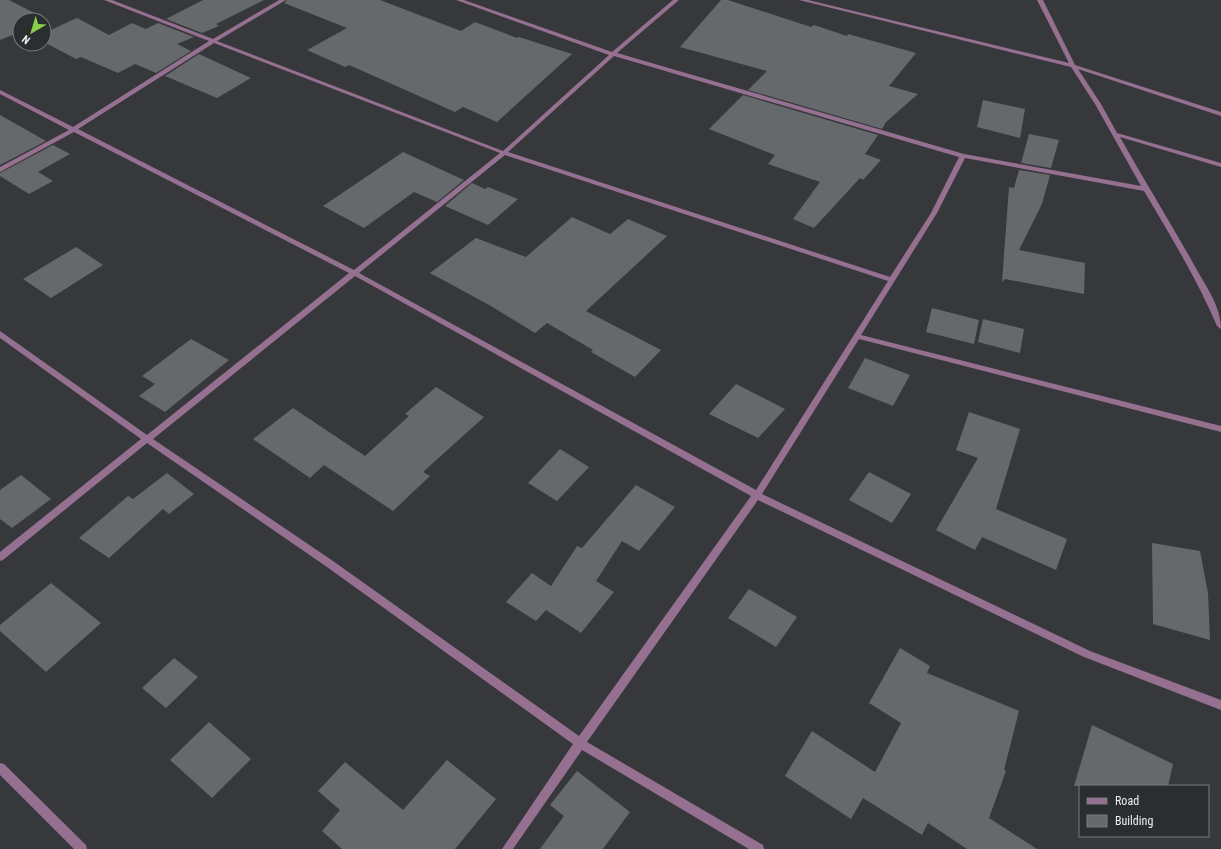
<svg xmlns="http://www.w3.org/2000/svg" width="1221" height="849" viewBox="0 0 1221 849" font-family="'Roboto Condensed',sans-serif">
<style>
.building{fill:#66696c}
.lines{fill:none;stroke-linecap:round;stroke-linejoin:round}
.minor{fill:#967090;fill-rule:evenodd}
</style>
<rect width="100%" height="100%" fill="#36383b"/>
<path class="building" d="M 0,0 L 9,0 L 48,20 L 44,22 L 44,20 L 20,20 L 20,32 L 0,40 Z
M 203,0 L 264,0 L 216,24 L 219,26 L 202,33 L 166,19 Z
M 287,0 L 380,0 L 461,31 L 475,22 L 517,38 L 519,37 L 572,54 L 497,122 L 463,107 L 455,112 L 349,65 L 345,67 L 307,50 L 347,28 L 284,3 Z
M 721,0 L 728,0 L 811,27 L 814,25 L 847,36 L 848,34 L 916,53 L 889,86 L 918,94 L 886,122 L 882,129 L 748,90 L 767,71 L 680,47 Z
M 77,18 L 109,35 L 132,23 L 146,29 L 158,23 L 194,37 L 177,44 L 191,51 L 156,73 L 135,64 L 118,73 L 81,57 L 76,59 L 44,42 L 44,33 Z
M 199,54 L 251,78 L 217,98 L 165,76 Z
M 743,95 L 878,135 L 865,154 L 881,160 L 863,180 L 860,178 L 814,228 L 793,219 L 820,182 L 768,164 L 775,155 L 709,129 Z
M 983,100 L 1025,109 L 1020,138 L 977,127 Z
M 0,115 L 46,141 L 0,165 Z
M 1029,134 L 1059,140 L 1051,168 L 1021,163 Z
M 53,145 L 70,154 L 38,172 L 53,181 L 29,194 L 0,176 L 0,173 Z
M 403,152 L 464,180 L 437,202 L 414,192 L 364,228 L 323,206 Z
M 1019,170 L 1050,175 L 1042,204 L 1019,250 L 1085,263 L 1084,294 L 1005,279 L 1002,282 L 1009,187 L 1014,188 Z
M 472,183 L 485,189 L 488,187 L 518,199 L 488,225 L 445,206 Z
M 572,217 L 610,234 L 628,219 L 667,236 L 586,311 L 661,350 L 635,377 L 591,352 L 593,350 L 547,323 L 535,333 L 491,306 L 430,273 L 476,238 L 526,257 Z
M 76,247 L 103,265 L 51,298 L 23,279 Z
M 932,308 L 979,320 L 974,344 L 926,332 Z
M 983,319 L 1024,329 L 1020,353 L 978,342 Z
M 191,339 L 229,360 L 165,412 L 139,396 L 155,384 L 142,376 Z
M 865,358 L 910,375 L 893,406 L 848,388 Z
M 736,384 L 785,409 L 758,438 L 709,414 Z
M 436,387 L 484,417 L 423,472 L 430,476 L 393,511 L 324,465 L 310,478 L 253,439 L 293,408 L 365,456 L 409,416 L 405,414 Z
M 969,412 L 1020,429 L 996,509 L 1067,539 L 1056,570 L 982,537 L 975,550 L 936,530 L 978,458 L 956,450 Z
M 560,449 L 589,467 L 557,501 L 528,483 Z
M 869,472 L 911,494 L 892,523 L 849,500 Z
M 167,473 L 194,494 L 169,514 L 163,509 L 109,558 L 79,538 L 128,496 L 133,499 Z
M 21,475 L 51,499 L 12,528 L 0,519 L 0,490 Z
M 636,485 L 675,507 L 639,551 L 622,541 L 596,581 L 614,592 L 581,633 L 546,610 L 536,621 L 506,602 L 532,573 L 551,586 L 577,546 L 582,548 Z
M 1152,543 L 1200,551 L 1208,593 L 1210,640 L 1153,624 Z
M 51,583 L 101,623 L 46,672 L 0,631 L 0,625 Z
M 749,589 L 797,617 L 776,647 L 728,618 Z
M 900,648 L 930,666 L 927,673 L 1019,711 L 1004,770 L 1006,771 L 989,818 L 1037,849 L 967,849 L 928,823 L 922,835 L 863,798 L 851,819 L 785,776 L 812,731 L 875,772 L 901,723 L 869,703 Z
M 174,658 L 198,677 L 166,708 L 142,688 Z
M 209,722 L 251,759 L 212,798 L 170,760 Z
M 1092,725 L 1173,764 L 1168,786 L 1074,786 Z
M 447,760 L 496,799 L 455,849 L 342,849 L 322,831 L 340,810 L 318,791 L 345,762 L 403,810 Z
M 577,771 L 630,812 L 603,849 L 540,849 L 564,816 L 550,805 Z"/>
<g class="lines">
<path class="minor" d="M 104,0 L 112,0 L 213,39 L 279,0 L 286,0 L 217,41 L 503,151 L 609,55 L 456,0 L 464,0 L 612,52 L 673,0 L 679,0 L 617,53 L 964,154 L 1141,186 L 1095,104 L 1071,67 L 799,0 L 808,0 L 1069,63 L 1037,0 L 1043,0 L 1075,65 L 1221,112 L 1221,116 L 1078,69 L 1101,104 L 1117,133 L 1221,163 L 1221,167 L 1120,137 C 1145,182 1172,225 1197,270 C 1207,288 1221,307 1221,329 L 1217,326 C 1197,279 1170,235 1144,191 L 965,158 L 937,213 L 861,335 L 1221,426 L 1221,432 L 859,339 L 762,494 L 1090,651 L 1221,700 L 1221,710 L 1084,657 L 758,500 L 587,742 L 763,845 L 764,849 L 749,849 L 582,750 L 513,849 L 502,849 L 573,744 L 327,567 L 147,443 L 3,560 L 0,561 L 0,552 L 141,439 L 0,338 L 0,331 L 147,435 L 349,273 L 74,132 L 0,172 L 0,167 L 69,130 L 0,94 L 0,90 L 73,127 L 209,41 ZM 214,43 L 500,153 L 354,270 L 78,129 ZM 614,56 L 959,157 L 931,213 L 890,277 L 508,152 ZM 505,155 L 888,281 L 756,490 L 359,273 ZM 355,276 L 751,496 L 579,736 L 333,561 L 153,439 Z
M 0,763 L 4,764 L 86,845 L 87,849 L 74,849 L 0,775 Z"/>
</g>
<rect x="1079" y="785" width="130" height="52" fill="#2b2e31" stroke="#797b7e"/>
<rect x="1087" y="798" width="20" height="6" fill="#967090" stroke="#797b7e"/>
<text x="1115" y="805" font-size="12" fill="#edeff1">Road</text>
<rect x="1087" y="815" width="20" height="12" fill="#66696c" stroke="#797b7e"/>
<text x="1115" y="825" font-size="12" fill="#edeff1">Building</text>
<g transform="translate(32 32) rotate(218)"><circle r="19" fill="#2b2e31" stroke="#797b7e"/>
<path d="M0-3L7 15L0 10L-7 15Z" fill="#89cf48"/>
<text y="-6" font-size="11" font-weight="bold" text-anchor="middle" fill="#edeff1">N</text>
</g>
</svg>
